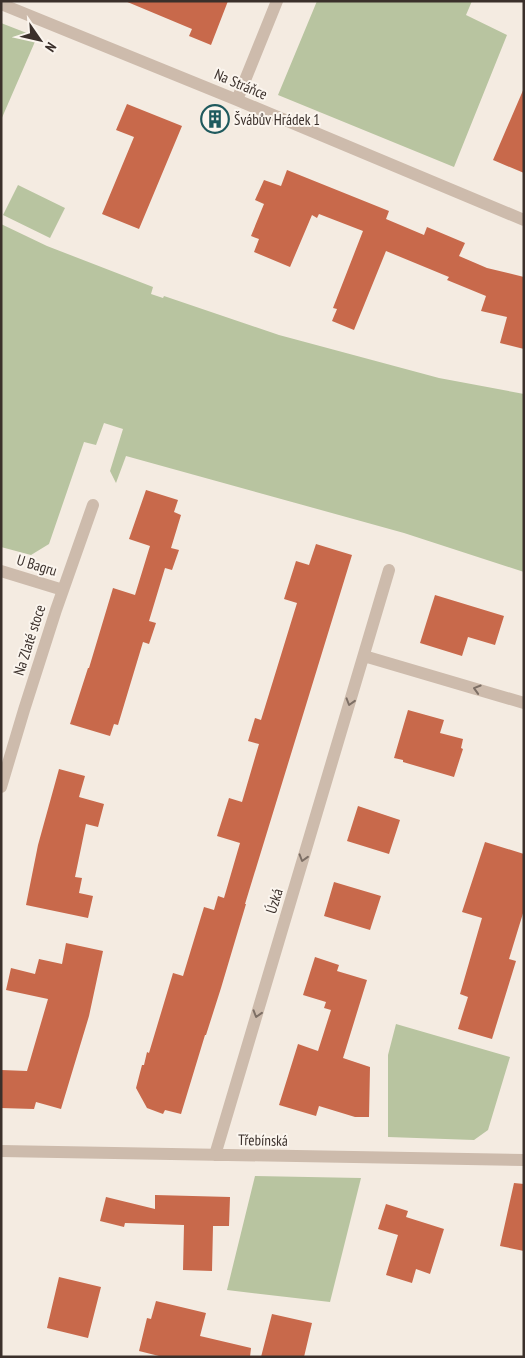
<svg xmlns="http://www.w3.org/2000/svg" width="525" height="1358" viewBox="0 0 525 1358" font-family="'PT Sans Narrow',sans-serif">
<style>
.green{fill:#b8c4a0}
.building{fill:#c8694b}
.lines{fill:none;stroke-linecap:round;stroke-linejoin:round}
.minor{stroke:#cdbbac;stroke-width:12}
.oneway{stroke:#7d6f65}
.labels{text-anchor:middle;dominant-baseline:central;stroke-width:4;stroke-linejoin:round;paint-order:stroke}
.street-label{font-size:15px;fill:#3b302b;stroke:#fbf5ee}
.poi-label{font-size:15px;fill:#3b302b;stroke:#fbf5ee;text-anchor:start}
</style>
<rect width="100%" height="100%" fill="#f4ebe1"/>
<path class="green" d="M 317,1 L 472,1 L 466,15 L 507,35 L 454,167 L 278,95 Z
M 1,23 L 37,37 L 1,120 Z
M 18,185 L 65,208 L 50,238 L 3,215 Z
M 1,224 L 47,246 L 153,287 L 151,294 L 163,298 L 164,296 L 279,335 L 439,378 L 524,394 L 524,572 L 404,533 L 126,456 L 116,483 L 110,471 L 123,429 L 104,423 L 96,445 L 84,442 L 49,544 L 31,555 L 1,547 Z
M 396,1024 L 510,1057 L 488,1130 L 474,1140 L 388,1137 L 388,1055 Z
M 255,1176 L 361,1178 L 330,1302 L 227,1290 Z"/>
<path class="building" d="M 125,1 L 228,1 L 211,45 L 189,36 L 192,29 Z
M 524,88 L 524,173 L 493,160 Z
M 127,104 L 182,126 L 139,229 L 102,214 L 134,137 L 116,130 Z
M 287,170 L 389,211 L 386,219 L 424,235 L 427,227 L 465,243 L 459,256 L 487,268 L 524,277 L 524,349 L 500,343 L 507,317 L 481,311 L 486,296 L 447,280 L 449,277 L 386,251 L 354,330 L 332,321 L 337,309 L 333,308 L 363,231 L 319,214 L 317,218 L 312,215 L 290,267 L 254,252 L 259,239 L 251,236 L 264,204 L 255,200 L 264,180 L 281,186 Z
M 146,490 L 178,500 L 174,512 L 181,515 L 171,548 L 179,550 L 172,570 L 165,568 L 149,621 L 156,623 L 149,644 L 143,642 L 118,725 L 114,724 L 110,736 L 70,724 L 88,668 L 89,668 L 113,588 L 135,595 L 150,546 L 129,539 Z
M 316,544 L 352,555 L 245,904 L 246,904 L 221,988 L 206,1035 L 205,1035 L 181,1114 L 165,1110 L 163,1114 L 147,1108 L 136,1088 L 142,1065 L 144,1065 L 147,1052 L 149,1053 L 173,973 L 183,976 L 204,907 L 214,910 L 218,896 L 224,898 L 240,843 L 217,836 L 229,798 L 242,802 L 259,744 L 248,741 L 255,718 L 261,720 L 297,603 L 284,599 L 296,561 L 309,565 Z
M 435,595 L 504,616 L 495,645 L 468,637 L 462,656 L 420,643 Z
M 408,710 L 444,720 L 440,733 L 463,739 L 461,748 L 463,749 L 454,777 L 403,762 L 403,760 L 394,758 Z
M 59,769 L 85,776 L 79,797 L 104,804 L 98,827 L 86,824 L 75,877 L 82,878 L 79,893 L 93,896 L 88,918 L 26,905 L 38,845 Z
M 358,806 L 400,820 L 389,854 L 347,841 Z
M 485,842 L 524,854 L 524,910 L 509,959 L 516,961 L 492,1039 L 458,1029 L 468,997 L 460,994 L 482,918 L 462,912 Z
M 334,882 L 381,896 L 370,930 L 324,916 Z
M 66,943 L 103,951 L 89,1016 L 61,1109 L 36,1102 L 34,1109 L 1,1108 L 1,1070 L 27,1071 L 48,999 L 6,990 L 11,968 L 35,974 L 39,959 L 62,964 Z
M 315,957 L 339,965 L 337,971 L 367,980 L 343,1058 L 370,1067 L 369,1117 L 355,1117 L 319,1106 L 316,1116 L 279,1105 L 298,1044 L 318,1051 L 331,1010 L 324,1008 L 326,1002 L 303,995 Z
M 514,1183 L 524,1184 L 524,1251 L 500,1246 Z
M 155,1195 L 230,1197 L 229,1226 L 213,1226 L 212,1271 L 183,1270 L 184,1225 L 125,1223 L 124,1227 L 100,1221 L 106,1197 L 155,1209 Z
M 386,1204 L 408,1211 L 406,1217 L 444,1229 L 430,1274 L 416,1269 L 412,1283 L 386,1275 L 398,1235 L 378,1229 Z
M 59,1277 L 101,1287 L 88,1338 L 47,1328 Z
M 156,1301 L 206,1313 L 200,1336 L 251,1348 L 250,1357 L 163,1357 L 139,1351 L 147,1318 L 151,1319 Z
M 272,1314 L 312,1323 L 304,1357 L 261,1357 Z"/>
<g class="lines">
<path class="minor" d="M 1,4 L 237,100 L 524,220
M 237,100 L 277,1
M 1,571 L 63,590
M 364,656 L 524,703
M 1,787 L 24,710 L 56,610 L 93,505
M 1,1151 L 524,1160
M 215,1155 L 389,570"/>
</g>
<defs><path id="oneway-chevron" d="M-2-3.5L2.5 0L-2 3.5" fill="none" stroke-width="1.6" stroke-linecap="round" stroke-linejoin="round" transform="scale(1.25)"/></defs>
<g class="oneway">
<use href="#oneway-chevron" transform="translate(477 689) rotate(-163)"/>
<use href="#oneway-chevron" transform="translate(350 702) rotate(107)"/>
<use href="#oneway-chevron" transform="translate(303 858) rotate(107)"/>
<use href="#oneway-chevron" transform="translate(257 1014) rotate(107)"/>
</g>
<defs>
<symbol id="building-ring" viewBox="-11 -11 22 22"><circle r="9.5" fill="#fbf5ee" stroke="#1f5a5e" stroke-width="1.5"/><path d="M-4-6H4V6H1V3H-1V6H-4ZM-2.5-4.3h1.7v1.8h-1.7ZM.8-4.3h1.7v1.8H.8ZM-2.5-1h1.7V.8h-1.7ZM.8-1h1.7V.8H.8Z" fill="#1f5a5e"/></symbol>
</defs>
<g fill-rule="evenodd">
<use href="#building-ring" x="199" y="103" width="32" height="32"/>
</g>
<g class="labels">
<g class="street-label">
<text transform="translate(241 84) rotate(23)">Na Stráňce</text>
<text transform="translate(37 565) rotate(17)">U Bagru</text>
<text transform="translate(29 640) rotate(-72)">Na Zlaté stoce</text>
<text transform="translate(274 901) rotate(-73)">Úzká</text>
<text transform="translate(263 1140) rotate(1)">Třebínská</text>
</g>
<g class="poi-label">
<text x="234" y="119">Švábův Hrádek 1</text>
</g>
</g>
<rect width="525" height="1358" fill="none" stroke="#3b302b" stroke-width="5"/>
<g transform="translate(40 40) rotate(124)" stroke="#fbf5ee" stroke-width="4" paint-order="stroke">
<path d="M0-4L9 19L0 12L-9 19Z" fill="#3b302b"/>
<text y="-8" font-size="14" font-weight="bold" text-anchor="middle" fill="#3b302b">N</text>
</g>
</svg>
